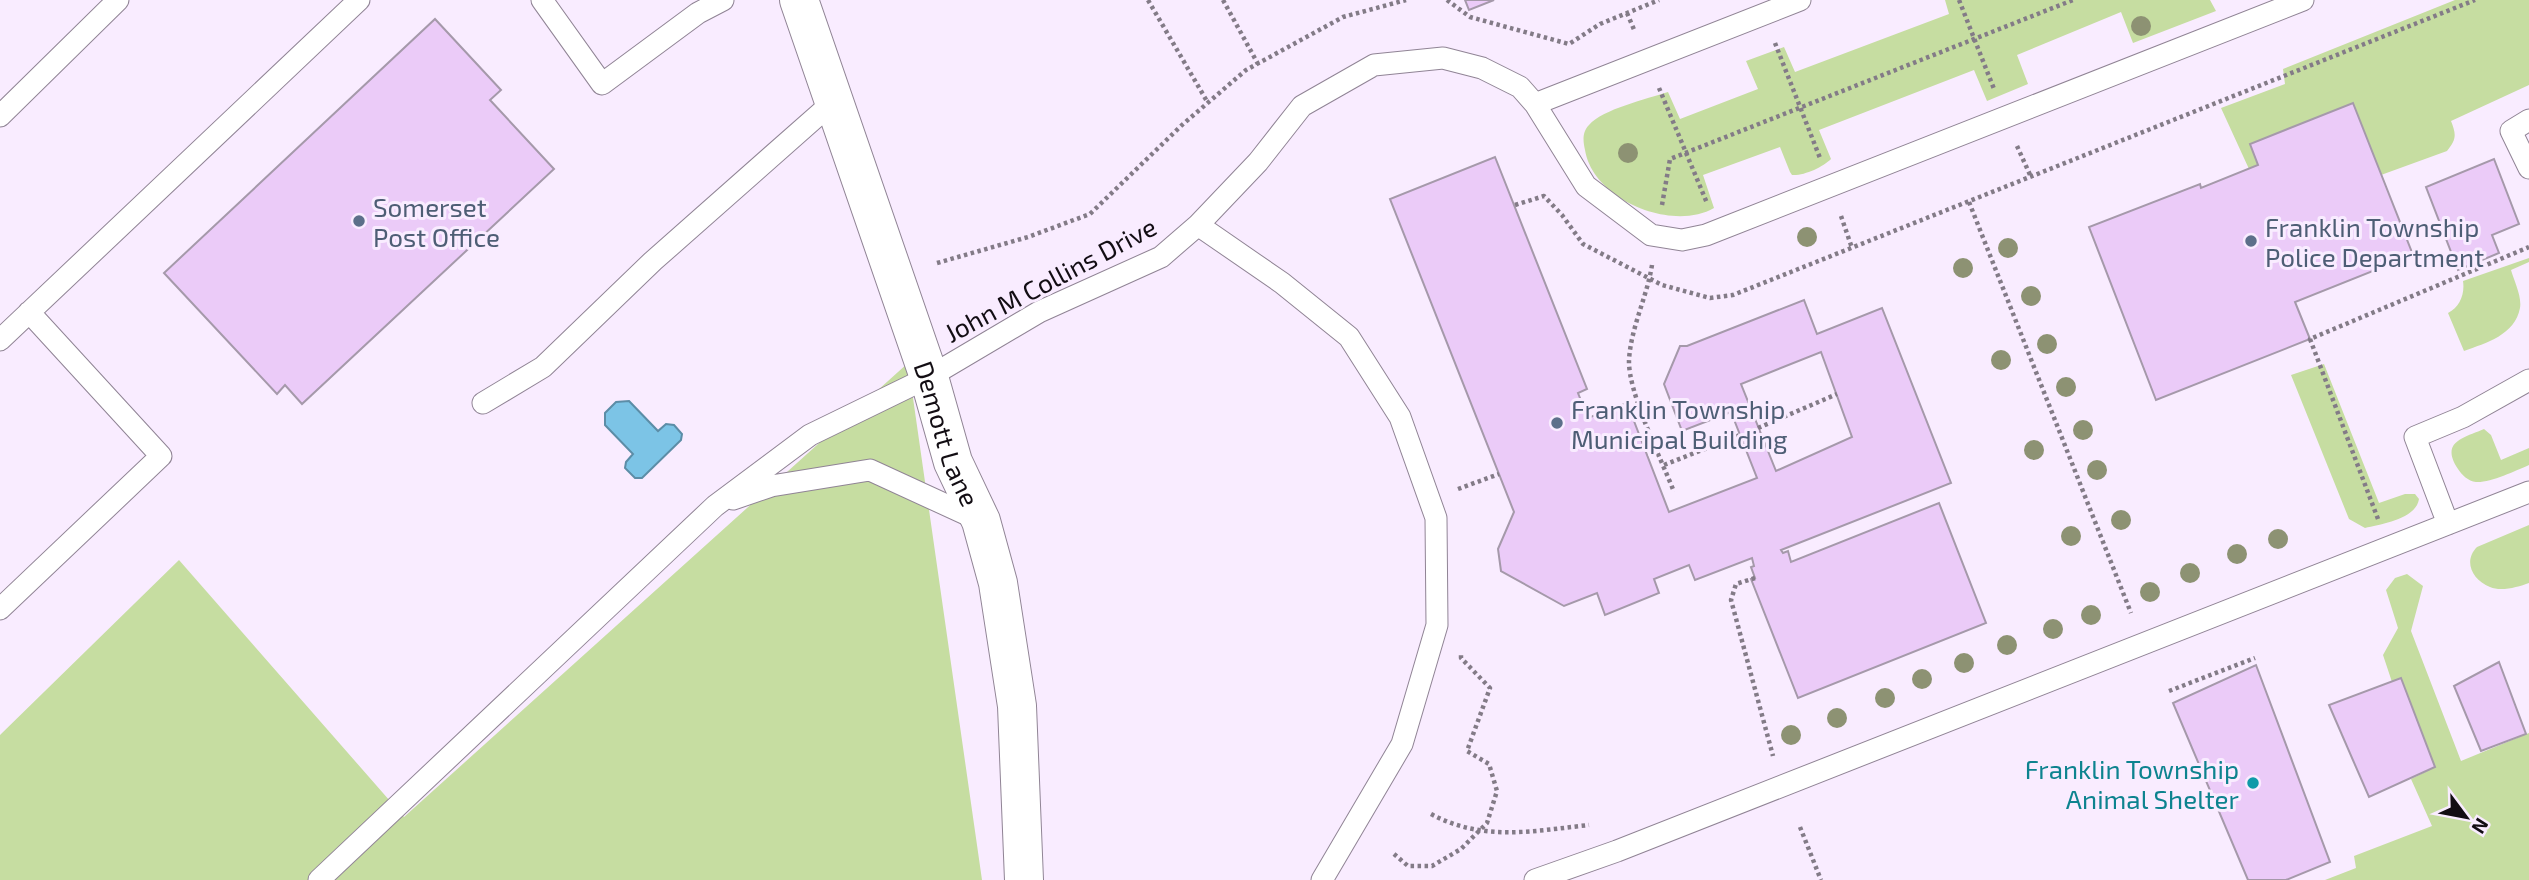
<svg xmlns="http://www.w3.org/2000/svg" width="2529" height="880" viewBox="0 0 2529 880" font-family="'Exo 2',sans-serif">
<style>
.green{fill:#c6dda1}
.water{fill:#7cc4e6;stroke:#5c8da7;stroke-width:2}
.building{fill:#ebcbf8;stroke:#a599aa;stroke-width:2;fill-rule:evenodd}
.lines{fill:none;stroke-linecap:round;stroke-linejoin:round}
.lane-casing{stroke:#908495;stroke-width:23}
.secondary-casing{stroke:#908495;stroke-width:40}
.path{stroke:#837b87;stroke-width:4.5;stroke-dasharray:3.5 3.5;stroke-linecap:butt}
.lane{stroke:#fff;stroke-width:21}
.secondary{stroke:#fff;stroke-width:38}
.tree{fill:#8d9273}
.service-dot{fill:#5c6f8a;stroke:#f9ecff;stroke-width:2.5}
.culture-dot{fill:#0f9aa8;stroke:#f9ecff;stroke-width:2.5}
.labels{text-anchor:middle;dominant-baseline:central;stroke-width:6;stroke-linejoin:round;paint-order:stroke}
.service-label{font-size:26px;fill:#4e5e75;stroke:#f9ecff;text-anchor:start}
.street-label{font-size:26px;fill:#120d13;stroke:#f9ecff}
.culture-label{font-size:26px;fill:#0d838f;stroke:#f9ecff;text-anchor:end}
</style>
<rect width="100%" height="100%" fill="#f9ecff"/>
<path class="green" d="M 1945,0 L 2210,0 L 2216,11 L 2133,43 L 2121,12 L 2017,55 L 2028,84 L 1987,101 L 1974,70 L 1819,130 L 1831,159 C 1823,167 1804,176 1792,175 L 1790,172 L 1780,147 L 1703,175 L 1714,208 C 1672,232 1593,200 1585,150 C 1583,141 1582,132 1589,125 C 1603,109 1647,99 1668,92 L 1680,119 L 1758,89 L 1746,61 L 1784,47 L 1795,72 L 1949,14 Z
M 2455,0 L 2529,0 L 2529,85 L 2451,121 C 2456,134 2457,139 2447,151 L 2381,175 L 2353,103 L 2250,144 L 2258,165 L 2249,169 L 2221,108 L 2285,84 L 2283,69 Z
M 2529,258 L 2529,262 L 2511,270 C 2514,281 2522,296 2520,308 C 2515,335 2486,343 2464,351 L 2448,313 C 2460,307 2465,294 2463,281 Z
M 908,363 L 982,880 L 0,880 L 0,735 L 179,560 L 404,817 Z
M 2324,364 L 2379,503 L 2405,494 L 2415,494 L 2419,499 C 2416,519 2382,524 2365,528 L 2349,519 L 2291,375 Z
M 2484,429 L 2491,435 L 2501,460 L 2529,448 L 2529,465 C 2515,471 2490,483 2476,482 C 2468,481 2462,475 2458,469 C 2440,442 2463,438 2484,429 Z
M 2529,525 L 2529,583 C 2518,587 2501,592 2490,587 C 2472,580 2463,561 2477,547 Z
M 2407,574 L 2423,586 L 2411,631 L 2461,761 L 2529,733 L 2529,880 L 2325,880 L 2356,868 L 2354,856 L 2432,826 L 2411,779 L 2435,767 L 2401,679 L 2392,682 L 2383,655 L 2398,628 L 2386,590 L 2395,578 Z"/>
<path class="water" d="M 629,401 L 658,431 L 666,424 L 674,425 L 682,434 L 681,440 L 642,478 L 635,478 L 625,468 L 626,462 L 633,454 L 605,425 L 605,413 L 616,402 Z"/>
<path class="building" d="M 1465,0 L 1494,0 L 1469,10 Z
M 435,19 L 501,90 L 490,100 L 554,169 L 302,404 L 285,385 L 277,394 L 164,273 Z
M 2353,103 L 2413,255 L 2295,302 L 2310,339 L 2156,400 L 2089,227 L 2200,184 L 2201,188 L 2258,165 L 2250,144 Z
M 1495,157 L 1587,389 L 1578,393 L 1588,418 L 1627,403 L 1669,512 L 1757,478 L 1731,412 L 1682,431 L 1664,384 L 1680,346 L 1687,346 L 1804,300 L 1817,334 L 1882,308 L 1951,483 L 1781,550 L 1783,553 L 1788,551 L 1791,562 L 1939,503 L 1986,623 L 1798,698 L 1751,579 L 1755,578 L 1751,567 L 1754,566 L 1752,558 L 1695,580 L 1689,565 L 1654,579 L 1659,593 L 1605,615 L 1597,593 L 1564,606 L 1501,571 L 1498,549 L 1514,512 L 1390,199 ZM 1821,352 L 1852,437 L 1776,471 L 1741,384 Z
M 2494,159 L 2519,224 L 2492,235 L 2499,253 L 2458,270 L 2426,187 Z
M 2499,662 L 2526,734 L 2481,751 L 2454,686 Z
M 2256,665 L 2330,862 L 2286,880 L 2248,880 L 2173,703 Z
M 2401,678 L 2435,767 L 2369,797 L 2329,705 Z"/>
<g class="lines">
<defs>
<path id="lane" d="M 542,0 L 602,84 L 698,13 L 723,0
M 1535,104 L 1800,0
M 0,116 L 118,0
M 2529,120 L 2511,131 L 2529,168
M 1198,225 L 1282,283 L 1349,337 L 1400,417 L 1436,518 L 1437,625 L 1402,744 L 1322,880
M 0,340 L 359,0
M 483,403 L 543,367 L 653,261 L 833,102
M 733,499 L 771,486 L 870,470 L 981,521
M 2448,524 L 2415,437 L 2463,417 L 2529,380
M 0,609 L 161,456 L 29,312
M 319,880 L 715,506 L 810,435 L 929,377 L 1039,312 L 1161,257 L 1198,225 L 1258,162 L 1302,106 L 1374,65 L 1443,58 L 1482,68 L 1520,87 L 1535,104 L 1586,186 L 1651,235 L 1682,240 L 1706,235 L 2303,0
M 1535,880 L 1617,851 L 2529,492"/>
<g id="secondary">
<path id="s1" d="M 799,0 L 929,377 L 953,462 L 981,521 L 998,583 L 1017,706 L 1024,880"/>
</g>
</defs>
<use href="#lane" class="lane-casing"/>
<use href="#secondary" class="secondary-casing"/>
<path class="path" d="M 1148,0 L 1208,103
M 1223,0 L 1258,64
M 1447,0 L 1470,17 L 1569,44 L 1600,24 L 1659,0
M 1959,0 L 1994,89
M 1627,13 L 1635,32
M 1775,43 L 1820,158
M 1659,88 L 1707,203
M 2017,146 L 2031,177
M 1969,202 L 2131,613
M 1515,205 L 1544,196 L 1562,215 L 1583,244 L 1662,285 L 1710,298 L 1733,295 L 2475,0
M 1662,205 L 1670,159 L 2073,0
M 1841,216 L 1852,248
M 937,263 L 1028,237 L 1090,214 L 1182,125 L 1246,70 L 1343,17 L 1406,0
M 1652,265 C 1647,297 1631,327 1629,360 C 1628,393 1661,458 1674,492
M 1758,428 L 1837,394
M 1664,465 L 1740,435
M 1458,489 L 1499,474
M 2378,519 L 2310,339 L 2529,247
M 1755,578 L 1736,584 L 1731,600 L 1773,756
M 2169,691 L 2255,658
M 1431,814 C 1483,842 1533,831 1589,825
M 1800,827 L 1821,880
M 1394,854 L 1408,866 L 1432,866 L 1461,849 L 1487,823 L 1497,791 L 1489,764 L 1467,751 L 1490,688 L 1461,658 L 1461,654"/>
<use href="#lane" class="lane"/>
<use href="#secondary" class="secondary"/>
</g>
<g class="tree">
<circle cx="2141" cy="26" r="10"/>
<circle cx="1628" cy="153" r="10"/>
<circle cx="1807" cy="237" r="10"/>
<circle cx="2008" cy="248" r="10"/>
<circle cx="1963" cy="268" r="10"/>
<circle cx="2031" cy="296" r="10"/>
<circle cx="2047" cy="344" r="10"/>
<circle cx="2001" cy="360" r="10"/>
<circle cx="2066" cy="387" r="10"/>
<circle cx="2083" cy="430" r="10"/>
<circle cx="2034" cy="450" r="10"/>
<circle cx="2097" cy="470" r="10"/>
<circle cx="2121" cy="520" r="10"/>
<circle cx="2071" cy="536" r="10"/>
<circle cx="2278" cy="539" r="10"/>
<circle cx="2237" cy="554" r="10"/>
<circle cx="2190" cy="573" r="10"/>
<circle cx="2150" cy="592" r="10"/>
<circle cx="2091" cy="615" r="10"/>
<circle cx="2053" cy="629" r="10"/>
<circle cx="2007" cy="645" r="10"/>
<circle cx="1964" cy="663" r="10"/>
<circle cx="1922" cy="679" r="10"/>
<circle cx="1885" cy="698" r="10"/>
<circle cx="1837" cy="718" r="10"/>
<circle cx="1791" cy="735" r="10"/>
</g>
<g class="service-dot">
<circle cx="359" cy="221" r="7"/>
<circle cx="2251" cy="241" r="7"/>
<circle cx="1557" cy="423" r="7"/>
</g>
<circle class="culture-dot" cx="2253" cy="783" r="7"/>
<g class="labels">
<g class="service-label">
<text x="373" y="206">Somerset<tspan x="373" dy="30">Post Office</tspan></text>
<text x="2265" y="226">Franklin Township<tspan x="2265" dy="30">Police Department</tspan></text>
<text x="1571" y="408">Franklin Township<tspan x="1571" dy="30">Municipal Building</tspan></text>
</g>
<g class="street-label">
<text transform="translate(1050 279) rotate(-28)">John M Collins Drive</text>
<text stroke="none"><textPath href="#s1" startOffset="458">Demott Lane</textPath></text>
</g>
<g class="culture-label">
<text x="2239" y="768">Franklin Township<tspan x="2239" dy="30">Animal Shelter</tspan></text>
</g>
</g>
<g transform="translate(2466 817) rotate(122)" stroke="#f9ecff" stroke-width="5" paint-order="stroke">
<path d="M0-5L12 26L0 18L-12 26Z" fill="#120d13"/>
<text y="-10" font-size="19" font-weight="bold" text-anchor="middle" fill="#120d13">N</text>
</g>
</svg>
